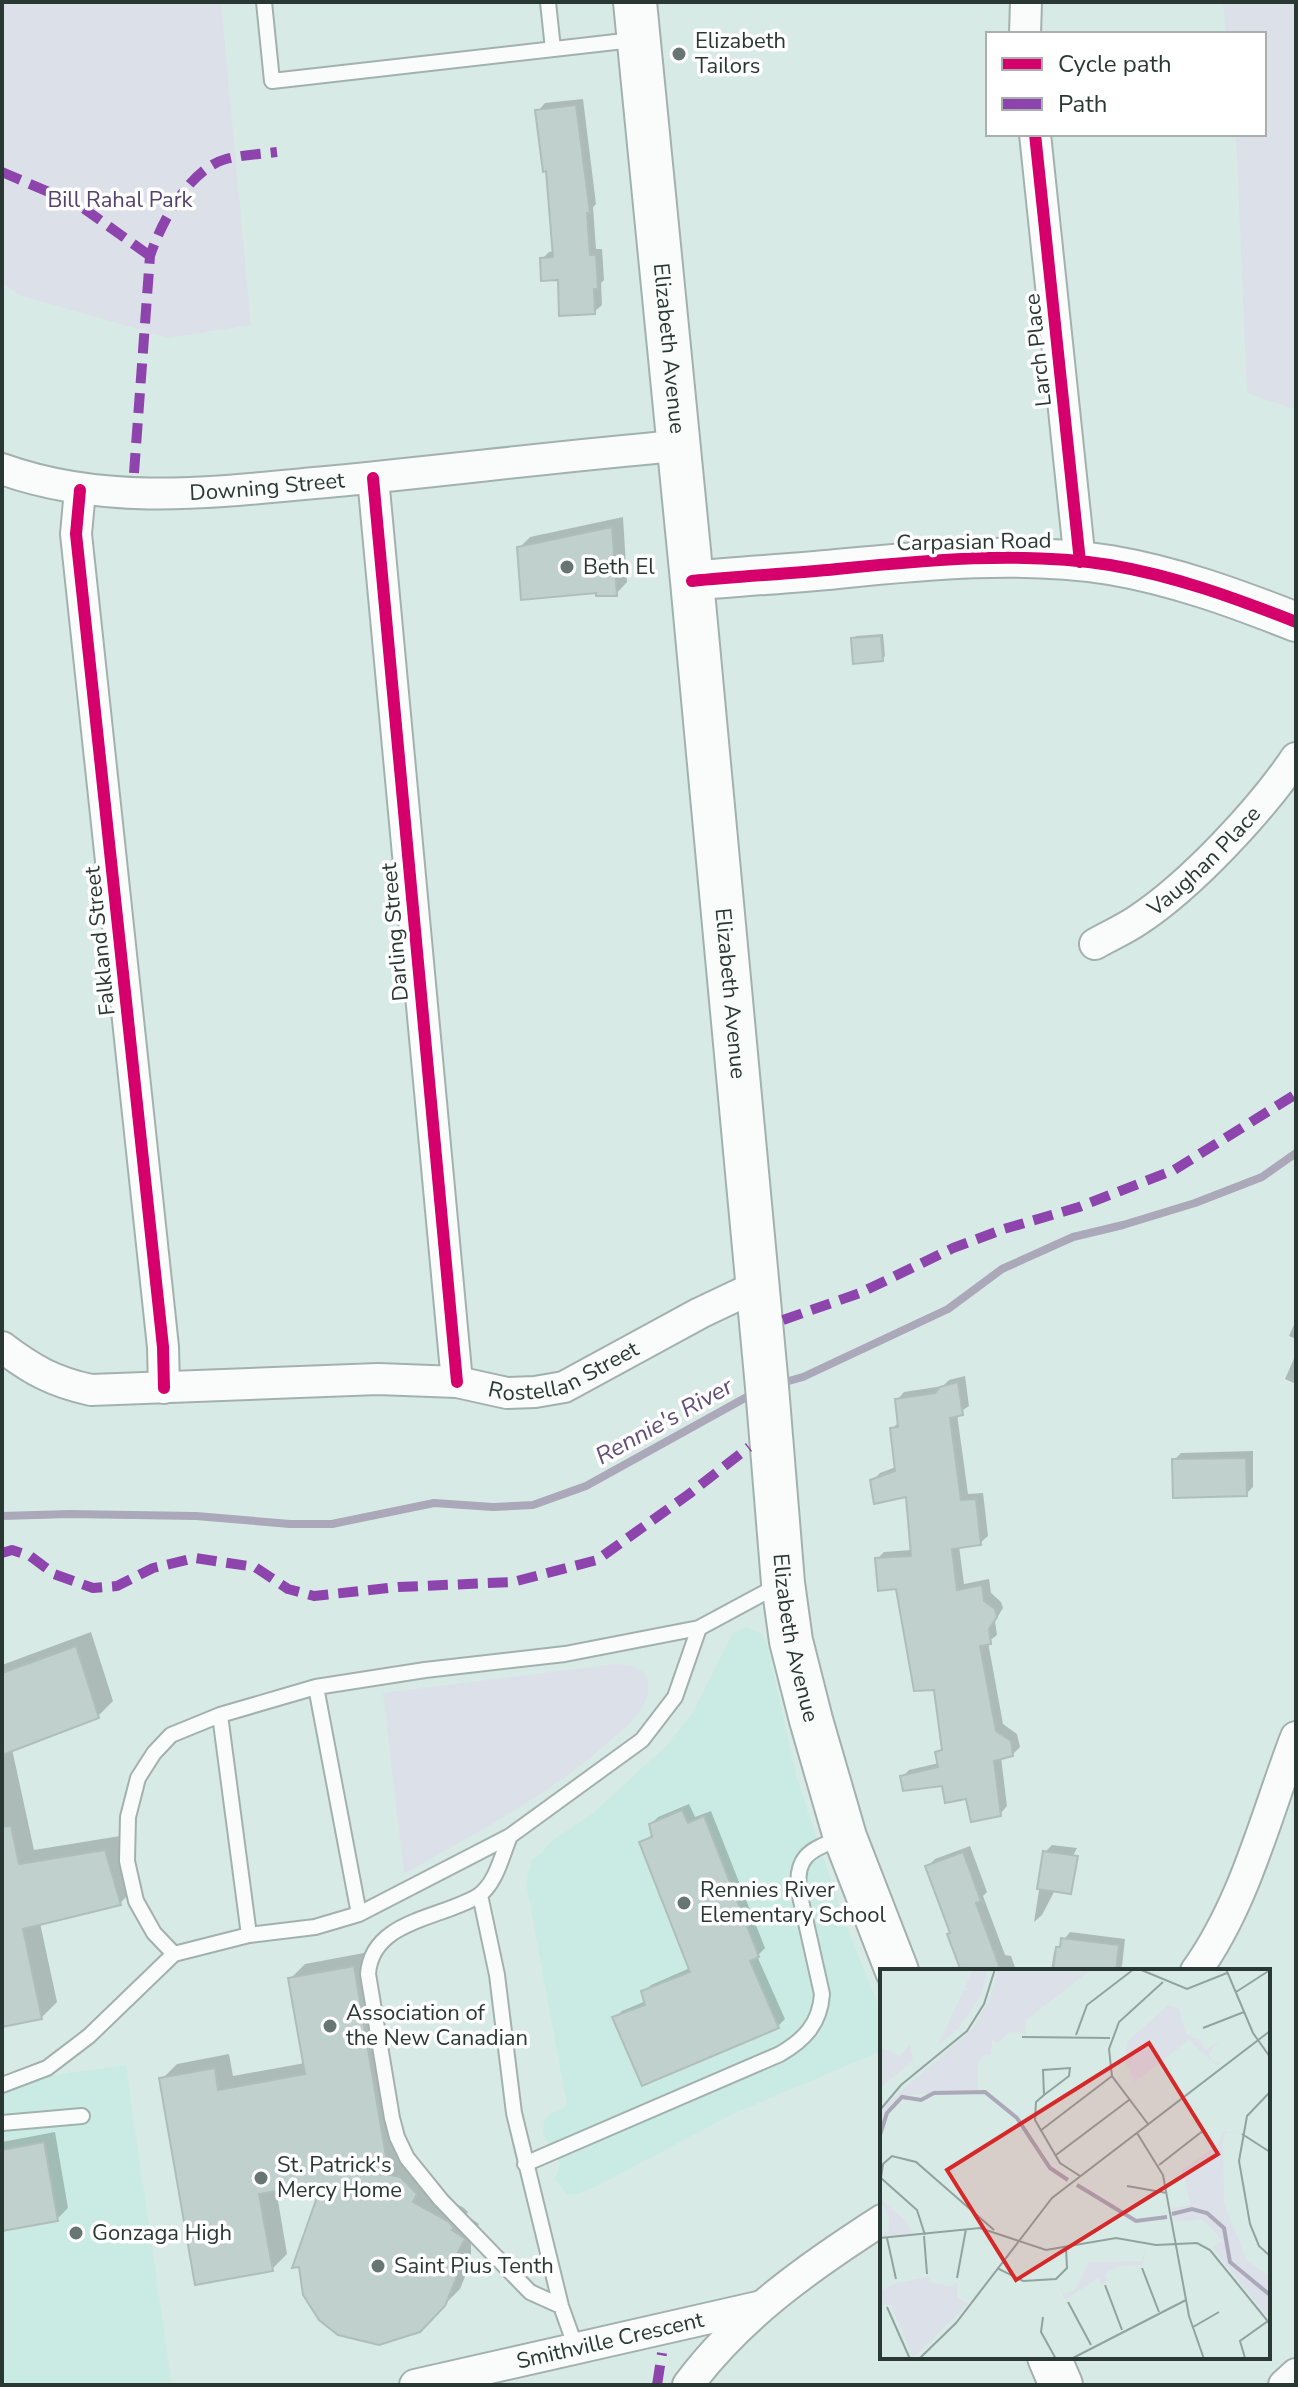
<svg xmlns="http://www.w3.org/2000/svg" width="1298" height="2387" viewBox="0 0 1298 2387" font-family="'Nunito Sans',sans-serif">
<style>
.built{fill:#caebe3}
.green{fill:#dce0e8}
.shadow{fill:#0003}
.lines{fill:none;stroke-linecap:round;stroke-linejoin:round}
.stream{stroke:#aaa8b9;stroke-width:8}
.building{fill:#c0d0cc;stroke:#b0bebb;stroke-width:2}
.service-casing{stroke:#a3b1ae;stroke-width:18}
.minor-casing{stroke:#a3b1ae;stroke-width:34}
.tertiary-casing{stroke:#a3b1ae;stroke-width:42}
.secondary-casing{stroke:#a3b1ae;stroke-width:46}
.service{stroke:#f9fcfb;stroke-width:14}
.minor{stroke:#f9fcfb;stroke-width:30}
.tertiary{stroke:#f9fcfb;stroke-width:38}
.secondary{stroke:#f9fcfb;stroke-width:42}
.quiet{stroke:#8e44ad;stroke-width:10;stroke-dasharray:20 10;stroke-linecap:butt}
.cycleway-casing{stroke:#fff;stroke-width:17}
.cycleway{stroke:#d6006c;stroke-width:12}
.poi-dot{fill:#677672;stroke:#fff;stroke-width:3}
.labels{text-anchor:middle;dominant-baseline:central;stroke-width:7;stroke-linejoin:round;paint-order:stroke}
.poi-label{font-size:22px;fill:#2a3834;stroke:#fff;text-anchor:start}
.park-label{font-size:22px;fill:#55426c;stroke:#fff}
.street-label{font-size:22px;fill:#2a3834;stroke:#fff}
.water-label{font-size:24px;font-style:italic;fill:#614d77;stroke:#fff}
.inset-river{fill:none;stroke:#aaa8b9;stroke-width:4}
.inset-road{fill:none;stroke:#92a39f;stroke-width:2}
.view{fill:#d62828;fill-opacity:0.15;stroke:#d62828;stroke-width:4}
.inset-edge{fill:none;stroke:#2a3834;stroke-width:4}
</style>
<rect width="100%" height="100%" fill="#d8eae6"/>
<path class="built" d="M 747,1627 L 761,1633 L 767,1643 L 796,1775 L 845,1923 L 882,2013 L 882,2051 L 735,2113 L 595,2187 L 574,2195 L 566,2194 L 555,2179 L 560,2164 L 543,2134 L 544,2120 L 549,2115 L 567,2106 L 526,1883 L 532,1859 L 542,1853 L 550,1842 L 593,1813 L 667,1745 L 692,1713 L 733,1633 Z
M 126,2065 L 172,2385 L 2,2385 L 2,2082 Z"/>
<path class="green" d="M 2,2 L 221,2 L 251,325 L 168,338 L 19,295 L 2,282 Z
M 1223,2 L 1296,2 L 1296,410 L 1247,393 L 1236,134 L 1264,134 L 1264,34 L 1226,34 Z
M 615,1664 L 632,1666 L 645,1673 C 649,1684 650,1691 645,1702 C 639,1717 624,1728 612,1739 C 551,1795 475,1833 404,1874 L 383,1693 Z"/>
<path class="shadow" d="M 583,99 L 596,204 L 593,207 L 596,249 L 602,249 L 604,280 L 601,283 L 602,305 L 594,312 L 542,259 L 549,252 L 554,251 L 548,169 L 538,111 L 545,103 Z
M 623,517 L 627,582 L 616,594 L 519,548 L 530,537 Z
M 883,634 L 885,656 L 882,659 L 853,639 L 856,636 Z
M 1296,1320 L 1296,1339 L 1289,1336 Z
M 1296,1354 L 1296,1384 L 1285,1379 Z
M 965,1376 L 969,1406 L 957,1414 L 968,1494 L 983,1493 L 988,1536 L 980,1543 L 959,1546 L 964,1584 L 989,1579 L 991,1593 L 1001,1602 L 1003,1608 L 995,1621 L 997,1635 L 988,1642 L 1003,1724 L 1017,1734 L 1020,1747 L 1012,1755 L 1001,1757 L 1007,1806 L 1000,1814 L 944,1783 L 902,1777 L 909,1770 L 939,1763 L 937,1753 L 943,1747 L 935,1688 L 897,1587 L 877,1559 L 884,1552 L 912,1550 L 908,1495 L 872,1481 L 880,1473 L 896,1467 L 892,1429 L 900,1421 L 897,1400 L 904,1392 L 943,1386 L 949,1380 Z
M 1253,1451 L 1253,1487 L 1246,1494 L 1174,1460 L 1181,1453 Z
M 91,1632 L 113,1701 L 98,1716 L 12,1749 L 34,1850 L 120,1836 L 135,1888 L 120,1903 L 40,1923 L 57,2002 L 42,2017 L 2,2025 L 2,1665 Z
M 689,1804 L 695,1817 L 711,1811 L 765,1948 L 757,1956 L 785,2019 L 778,2026 L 615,2018 L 622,2011 L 646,2001 L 644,1992 L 651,1985 L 690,1968 L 641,1843 L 653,1834 L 651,1824 L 658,1817 Z
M 1052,1845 L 1077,1848 L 1042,1915 L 1034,1922 L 1045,1852 Z
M 970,1846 L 987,1892 L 983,1896 L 1005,1955 L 1011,1956 L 1015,1967 L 1013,1971 L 964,1971 L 928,1866 L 935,1859 Z
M 1070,1932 L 1125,1939 L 1122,1966 L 1117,1971 L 1051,1971 L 1054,1952 Z
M 369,1952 L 403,2161 L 426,2187 L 464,2208 L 468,2212 L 466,2215 L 479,2224 L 471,2237 L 471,2262 L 460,2289 L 419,2330 L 326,2181 L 276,2189 L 287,2254 L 272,2269 L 162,2079 L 177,2064 L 229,2054 L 233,2076 L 305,2063 L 290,1979 L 305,1964 Z
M 55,2132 L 68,2208 L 57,2219 L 2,2229 L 2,2142 Z"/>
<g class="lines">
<path class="stream" d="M 778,1384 L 803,1377 L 948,1309 L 1002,1269 L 1073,1237 L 1123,1225 L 1195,1203 L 1262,1177 L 1296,1153
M 2,1516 L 69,1514 L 196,1516 L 290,1524 L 332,1524 L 434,1503 L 493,1507 L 533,1505 L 586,1486 L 754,1393"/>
</g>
<path class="building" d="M 576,105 L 590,213 L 587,213 L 590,255 L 596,255 L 598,289 L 594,289 L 595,314 L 559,316 L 558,280 L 541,281 L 540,258 L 553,257 L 546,171 L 543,172 L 535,110 Z
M 612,527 L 617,596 L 596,596 L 596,593 L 521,600 L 517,547 Z
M 881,636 L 883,661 L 853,664 L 851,638 Z
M 958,1382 L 963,1415 L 950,1418 L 961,1500 L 976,1499 L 981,1545 L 952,1549 L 957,1590 L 982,1585 L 984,1601 L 995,1609 L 997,1617 L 989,1629 L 991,1644 L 980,1646 L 996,1731 L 1011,1741 L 1013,1756 L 994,1761 L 1001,1816 L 971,1822 L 966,1799 L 945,1803 L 942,1786 L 903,1791 L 900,1776 L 938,1767 L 935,1752 L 942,1750 L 934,1690 L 914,1691 L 896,1589 L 878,1591 L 875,1558 L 911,1556 L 906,1497 L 874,1504 L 870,1480 L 895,1471 L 890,1428 L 898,1427 L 895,1399 L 935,1393 L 940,1387 Z
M 1246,1458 L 1247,1496 L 1173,1498 L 1172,1459 Z
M 76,1646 L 99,1718 L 2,1755 L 2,1673 Z
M 682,1810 L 688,1823 L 704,1816 L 759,1957 L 750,1961 L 779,2028 L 642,2086 L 612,2017 L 645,2005 L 641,1991 L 690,1972 L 639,1842 L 652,1837 L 649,1824 Z
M 11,1826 L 19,1864 L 105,1850 L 121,1905 L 23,1929 L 42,2019 L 2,2027 L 2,1827 Z
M 1043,1851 L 1078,1856 L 1071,1894 L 1037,1889 Z
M 963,1852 L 981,1901 L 976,1903 L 1001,1971 L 961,1971 L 947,1934 L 950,1933 L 925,1866 Z
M 1061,1938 L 1119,1945 L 1116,1971 L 1053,1971 L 1056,1947 L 1060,1947 Z
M 354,1966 L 389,2175 L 400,2177 L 417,2194 L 413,2202 L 449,2222 L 454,2228 L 452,2230 L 465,2239 L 457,2254 L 456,2279 L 445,2306 L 420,2332 L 379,2345 L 338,2335 L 319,2320 L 303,2295 L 299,2267 L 292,2268 L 322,2183 L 259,2194 L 273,2271 L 195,2285 L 159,2078 L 215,2068 L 218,2090 L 305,2074 L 288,1978 Z
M 44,2142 L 58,2221 L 2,2231 L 2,2150 Z"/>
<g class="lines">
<defs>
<path id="service" d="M 264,2 L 272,81 L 633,40
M 548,2 L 553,49
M 699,1628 L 779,1585
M 316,1687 L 359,1914
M 220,1715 L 249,1935
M 510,1836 C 502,1855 496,1884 478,1896 C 440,1919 372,1920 368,1974 L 392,2118 L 397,2137 L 407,2158 L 441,2200 L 530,2292 L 561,2306
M 480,1895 L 497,1975 L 514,2113 L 561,2306 L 576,2348
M 2,2085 L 47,2068 L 89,2036 L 174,1954 L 249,1935 L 315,1927 L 359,1914 L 510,1836 L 642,1740 L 675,1697 L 699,1628 L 565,1654 L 425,1670 L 316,1687 L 220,1715 L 171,1735 L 154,1753 L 138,1778 L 128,1817 L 127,1861 L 136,1901 L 154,1933 L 174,1954
M 2,2123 L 82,2116
M 525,2164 L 780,2054 C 804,2040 820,2024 822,1994 L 800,1896 C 793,1859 808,1849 841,1839"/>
<g id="minor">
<path d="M 1025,34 L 1026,2"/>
<path d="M 1035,134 L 1080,562"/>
<path id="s1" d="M 2,469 C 108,507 217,492 326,482 C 443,471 560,456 677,446"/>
<path d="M 373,478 L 457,1382"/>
<path d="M 80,490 L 76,534 L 163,1347 L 164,1388"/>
<path id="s2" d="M 1095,944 C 1109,936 1125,929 1138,920 C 1191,885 1261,810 1296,758"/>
<path id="s3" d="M 2,1347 C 32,1370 54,1382 91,1390 L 378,1379 L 457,1382 L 507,1393 L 535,1392 L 564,1387 L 700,1313 L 757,1286"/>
<path d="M 1196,1971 C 1245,1903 1266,1815 1296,1737"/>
<path id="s4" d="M 415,2385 L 758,2307"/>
<path d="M 688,2385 C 740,2315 809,2267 882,2220"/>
<path d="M 1284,2385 L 1296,2374"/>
</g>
<path id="tertiary" d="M 692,581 C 740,576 789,574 837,569 C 928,560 1020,551 1110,565 C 1175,576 1235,598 1296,622"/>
<g id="secondary">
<path id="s5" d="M 635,2 L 692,581 L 767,1387 L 783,1583 L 791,1641 L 811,1720 L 845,1837 L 897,1971"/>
<path d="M 1049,2357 L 1061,2385"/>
</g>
</defs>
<use href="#service" class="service-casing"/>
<use href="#minor" class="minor-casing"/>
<use href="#tertiary" class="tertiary-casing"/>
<use href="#secondary" class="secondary-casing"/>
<use href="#service" class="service"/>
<use href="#minor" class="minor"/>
<use href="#tertiary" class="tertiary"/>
<use href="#secondary" class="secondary"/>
<path class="quiet" d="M 2,172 L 79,205 L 150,256
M 134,473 L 150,256 C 161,223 189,169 226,159 C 242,155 260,154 277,152
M 783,1320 L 860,1293 L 953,1248 L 1004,1229 L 1079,1207 L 1174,1170 L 1296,1094
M 2,1553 L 12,1550 L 30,1556 L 54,1574 L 93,1588 L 117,1586 L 153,1568 L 195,1558 L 255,1567 L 288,1589 L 314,1596 L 398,1587 L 513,1582 L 597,1560 L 689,1494 L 749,1447
M 657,2385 L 662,2353"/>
<defs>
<path id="cycleway" d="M 1035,134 L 1080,562
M 373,478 L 457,1382
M 80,490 L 76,534 L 163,1347 L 164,1388
M 692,581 C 740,576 789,574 837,569 C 928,560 1020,551 1110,565 C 1175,576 1235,598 1296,622"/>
</defs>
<use href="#cycleway" class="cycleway-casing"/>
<use href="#cycleway" class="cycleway"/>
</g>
<g class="poi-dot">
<circle cx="679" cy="54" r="8"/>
<circle cx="567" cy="567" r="8"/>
<circle cx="684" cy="1903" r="8"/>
<circle cx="330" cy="2026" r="8"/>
<circle cx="261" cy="2178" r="8"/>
<circle cx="76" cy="2233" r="8"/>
<circle cx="378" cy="2266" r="8"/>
</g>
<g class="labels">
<g class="poi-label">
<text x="695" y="41">Elizabeth<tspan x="695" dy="25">Tailors</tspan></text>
<text x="583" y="567">Beth El</text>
<text x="700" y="1890">Rennies River<tspan x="700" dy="25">Elementary School</tspan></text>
<text x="346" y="2013">Association of<tspan x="346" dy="25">the New Canadian</tspan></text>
<text x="277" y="2165">St. Patrick's<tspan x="277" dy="25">Mercy Home</tspan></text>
<text x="92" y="2233">Gonzaga High</text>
<text x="394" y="2266">Saint Pius Tenth</text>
</g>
<g class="park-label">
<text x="120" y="200">Bill Rahal Park</text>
</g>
<g class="street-label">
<text stroke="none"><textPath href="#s5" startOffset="348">Elizabeth Avenue</textPath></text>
<text transform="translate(1038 350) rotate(-96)">Larch Place</text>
<text stroke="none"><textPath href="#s1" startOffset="268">Downing Street</textPath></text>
<text transform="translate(974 542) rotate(-1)">Carpasian Road</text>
<text stroke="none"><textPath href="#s2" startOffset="138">Vaughan Place</textPath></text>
<text transform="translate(395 932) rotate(-95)">Darling Street</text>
<text transform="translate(100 941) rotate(-96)">Falkland Street</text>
<text stroke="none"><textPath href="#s5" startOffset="996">Elizabeth Avenue</textPath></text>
<text stroke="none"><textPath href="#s3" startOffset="578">Rostellan Street</textPath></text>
<text stroke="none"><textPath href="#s5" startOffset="1644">Elizabeth Avenue</textPath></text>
<text stroke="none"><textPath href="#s4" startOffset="200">Smithville Crescent</textPath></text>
</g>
<g class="water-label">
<text transform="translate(664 1421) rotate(-29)">Rennie's River</text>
</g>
</g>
<g transform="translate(880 1969)">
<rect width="390" height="390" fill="#d8eae6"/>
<path d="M 93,0 L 108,0 L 101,26 L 79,59 L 58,76 L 84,20 L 92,24 L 85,18 ZM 118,0 L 212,0 L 145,52 L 146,65 L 130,63 L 117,74 L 112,71 L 111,87 L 103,86 L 98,94 L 98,121 L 19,127 L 0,162 L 0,146 L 7,135 L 93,59 L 110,29 ZM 288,36 L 299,39 L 306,65 L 320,71 L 325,81 L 340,72 L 328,85 L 335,94 L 339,92 L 338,98 L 309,71 L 255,113 L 245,92 L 247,73 ZM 30,75 L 33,92 L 0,119 L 0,78 L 20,87 ZM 344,162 L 360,164 L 345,164 L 343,173 L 344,234 L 367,292 L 390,307 L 390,351 L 333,279 L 342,271 L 334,262 L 321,250 L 295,253 L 292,239 L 311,236 L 302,201 L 336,177 ZM 0,230 L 27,253 L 33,265 L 0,267 L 9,261 L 9,249 ZM 266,278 L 263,296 L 239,297 L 225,305 L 228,313 L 221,316 L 218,309 L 185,331 L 177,311 L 184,325 L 195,321 L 209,293 L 262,292 ZM 49,308 L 52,314 L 72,317 L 77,313 L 77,328 L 88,335 L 33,389 L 11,336 L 0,336 L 0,328 L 2,321 L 16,314 Z" fill="#dce0e8"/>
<path class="inset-river" d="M 0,166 L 7,144 L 22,128 L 41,131 L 54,124 L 105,123 L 137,149 L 170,199 L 188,211M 197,216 L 256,252 L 287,248M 292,245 L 312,240 L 327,244 L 344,259 L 350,293 L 390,326"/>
<path class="inset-road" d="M 259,0 L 307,20 L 347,4M 346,0 L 373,64 L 390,88M 356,23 L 390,1M 323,59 L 364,43M 196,66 L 207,36 L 254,0M 142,68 L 230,69M 390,123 L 367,147 L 359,192 L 370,255 L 379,277 L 390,287M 164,126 L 189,107 L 190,99 L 163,101 L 164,126 L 156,133 L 155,151 L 180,194 L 200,207M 0,141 L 21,116 L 87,62 L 104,35 L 115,0M 268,155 L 232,107 L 229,80 L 239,53 L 283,13M 160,162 L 232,107M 257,164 L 283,206 L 309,347 L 324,390M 362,165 L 390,183M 176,186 L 249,131M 279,196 L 324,161M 247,217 L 287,224M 45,266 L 37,241 L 1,209 L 3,195 L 12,187 L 36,193 L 114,261M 44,267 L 47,305M 0,269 L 100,259 L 166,281 L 236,269 L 276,276 L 317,274 L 330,281 L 390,355M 7,269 L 16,310M 117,299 L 143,312 L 176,310 L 187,299 L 186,278M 262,299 L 279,343M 77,309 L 86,260M 225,316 L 242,361M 188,333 L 211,376M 7,338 L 30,390M 163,348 L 161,363 L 176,390M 313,358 L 339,343M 365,389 L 360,372 L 388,352M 39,390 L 76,354 L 172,229 L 390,62M 191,390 L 306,331"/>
<path class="view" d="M 269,74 L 338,185 L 136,311 L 67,201 Z"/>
<rect width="390" height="390" class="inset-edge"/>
</g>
<rect width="1298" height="2387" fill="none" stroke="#2a3834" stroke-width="8"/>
<rect x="986" y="32" width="280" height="104" fill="#ffffff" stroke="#aaafae" stroke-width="2"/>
<rect x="1002" y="58" width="40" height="12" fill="#d6006c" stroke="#aaafae" stroke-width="2"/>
<text x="1058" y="72" font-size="24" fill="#2a3834">Cycle path</text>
<rect x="1002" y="98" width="40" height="12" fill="#8e44ad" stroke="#aaafae" stroke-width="2"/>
<text x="1058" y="112" font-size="24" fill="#2a3834">Path</text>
</svg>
